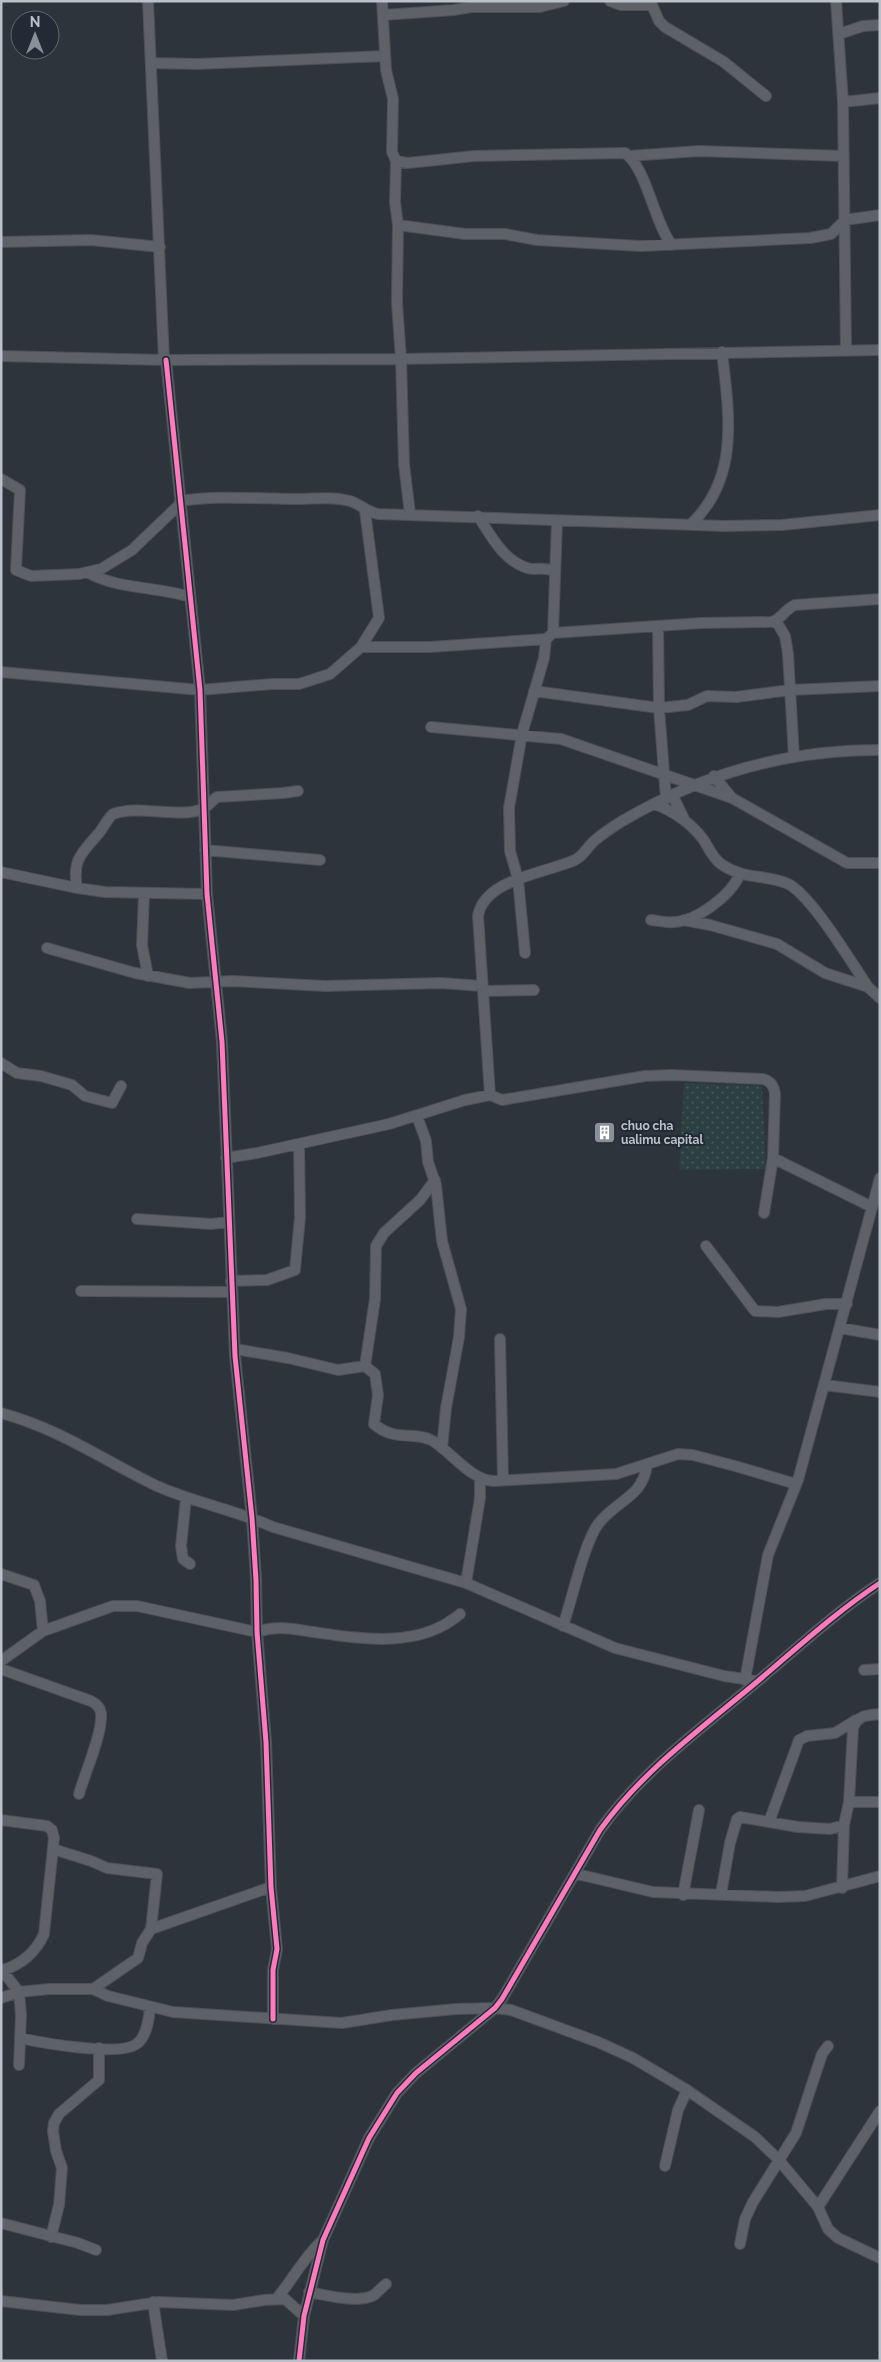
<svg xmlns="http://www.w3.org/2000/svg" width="881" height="2362" viewBox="0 0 881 2362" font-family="Raleway,sans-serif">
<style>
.grass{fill:url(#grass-dots)}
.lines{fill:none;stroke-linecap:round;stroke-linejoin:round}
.minor-casing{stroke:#4c5055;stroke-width:12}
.minor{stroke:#5e6268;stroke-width:10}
.cycleway-casing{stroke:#222b35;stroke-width:8}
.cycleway{stroke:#fd7abc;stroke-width:5}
.labels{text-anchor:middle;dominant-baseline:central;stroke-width:4;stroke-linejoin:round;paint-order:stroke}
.poi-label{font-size:12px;font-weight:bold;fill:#bac1ca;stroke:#222b35;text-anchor:start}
</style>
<defs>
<pattern id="grass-dots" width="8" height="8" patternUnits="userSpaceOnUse" patternTransform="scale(1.25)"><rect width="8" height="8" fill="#2c3f41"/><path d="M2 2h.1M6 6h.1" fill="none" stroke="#48595b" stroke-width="1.8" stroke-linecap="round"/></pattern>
</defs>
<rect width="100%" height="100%" fill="#2e343b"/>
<path class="grass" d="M 684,1083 L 762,1086 L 766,1169 L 679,1170 Z"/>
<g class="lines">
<defs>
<path id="minor" d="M 148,1 L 164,360
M 382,1 L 386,70 L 393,99 L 392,152 L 396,161 L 395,202 L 398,225 L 397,303 L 401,359 L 404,464 L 410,514
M 610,1 L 621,5 L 652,5 L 659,21 L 665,27 L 724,62 L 766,96
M 836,1 L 843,102 L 846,350
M 383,15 L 454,10 L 471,7 L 540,7 L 564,1
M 839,34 L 863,26 L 880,25
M 151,63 L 198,64 L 385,56
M 843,102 L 880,98
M 629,156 L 699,151 L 843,156
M 396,161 L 408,163 L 474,156 L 625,153 C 647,168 654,223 672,245
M 398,225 L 465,234 L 505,234 L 537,240 L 640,246 L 810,238 L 831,234 L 845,220 L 880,215
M 1,242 L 91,240 L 160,247
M 1,356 L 164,360 L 401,359 L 880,350
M 166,360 L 200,690 L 207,894 L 222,1042 L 235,1356 L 252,1518 L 256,1580 L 257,1632 L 266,1742 L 271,1887 L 277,1949 L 273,1970 L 273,2019
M 1,479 L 20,490 L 16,570 L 31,576 L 79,574 L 101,569 L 132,550 L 180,504
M 180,501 C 218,495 258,499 296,499 C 315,499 332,496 350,501 C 360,504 365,511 378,514 L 725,526 L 782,525 L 880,515
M 478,516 C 491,536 503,560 527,568 C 535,571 542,566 554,571
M 691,524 C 740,478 729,413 722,352
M 87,572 C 118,590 156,586 190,597
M 776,621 L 785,636 L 788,654 L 794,757
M 553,633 L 557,522
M 361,647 L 430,647 L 546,639 L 553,633 L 701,623 L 771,622 C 781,620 785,609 795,605 L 880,599
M 1,672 L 200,690 L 272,684 L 299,684 L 330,674 L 361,647 L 379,618 L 365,511
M 534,691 L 659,708 L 658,627
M 431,727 L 561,739 L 732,798 L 847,863 L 880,863
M 714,776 L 731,797
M 673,796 L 684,819
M 666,799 L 659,708 L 688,705 L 707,696 L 736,697 L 790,690 L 880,686
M 655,804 C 675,812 690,822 703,839 C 709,848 712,857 721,864 C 744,880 763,874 786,883 C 809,891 853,965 868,987 L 880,998
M 205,850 L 320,860
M 1,872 L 77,888 L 105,892 L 207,894
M 77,888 C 72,859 82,853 99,833 C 104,827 107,819 113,814 C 138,804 179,819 202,809 C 208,807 212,800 217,797 L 283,793 L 298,791
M 144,894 L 142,945 L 148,976
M 651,920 C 659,921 667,923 674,922 C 697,921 733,894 740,873
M 684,920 L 710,925 L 777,944 L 825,973 L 868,987
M 47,948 L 135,973 L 190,983 L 233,981 L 325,986 L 441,983 L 482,986
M 525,953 L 518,879 L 510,851 L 509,808 L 522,734 L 544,658 L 546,639
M 483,991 L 534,990
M 1,1063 L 17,1073 L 41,1076 L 72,1085 L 85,1096 L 112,1103 L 121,1086
M 490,1095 L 478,916 C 484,879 546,873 575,860 C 583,856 587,848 593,842 C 602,834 614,826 624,820 C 705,773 786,750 880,750
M 417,1116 L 426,1141 L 428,1162 L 436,1185 L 442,1241 L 461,1309 L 459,1337 L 446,1408 L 442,1448
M 226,1158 L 257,1153 L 389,1124 L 465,1100 L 490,1095 L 502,1100 L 645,1076 L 672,1075 L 763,1079 C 771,1081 774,1086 775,1094 L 773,1158 L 764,1213
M 773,1158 L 872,1207
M 137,1219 L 211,1224 L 229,1222
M 706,1246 L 755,1311 L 778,1312 L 826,1304 L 847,1304
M 231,1281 L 267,1280 L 295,1270 L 300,1217 L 299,1144
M 81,1291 L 232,1292
M 840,1328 L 880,1335
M 500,1339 L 503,1480
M 235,1349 L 288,1358 L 338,1370 L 365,1366 L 375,1299 L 376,1246 L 384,1233 L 420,1200 L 435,1180
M 365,1366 L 375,1374 L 378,1395 L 374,1424 C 394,1442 415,1431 433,1441 C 452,1453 470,1479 493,1481 L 616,1474 L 678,1454 L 693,1455 L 735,1466 L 796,1484
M 825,1385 L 880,1392
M 1,1413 C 58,1428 105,1461 157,1486 C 195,1503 236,1510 273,1527 L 466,1583 L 615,1648 L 724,1676 L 758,1681
M 186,1498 L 181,1546 L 183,1559 L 190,1564
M 1,1574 L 34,1585 L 40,1601 L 43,1631
M 466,1583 L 480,1498 L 480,1479
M 563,1626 C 572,1600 584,1542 599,1523 C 617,1500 643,1497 647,1465
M 1,1661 L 43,1631 L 113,1606 L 137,1606 L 257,1632 C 278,1625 292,1629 313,1632 C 362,1639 419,1649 460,1614
M 1,1669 L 91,1701 C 97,1704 100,1707 101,1713 C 103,1732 85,1773 79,1794
M 864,1670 L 880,1669
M 745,1680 L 768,1555 L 798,1480 L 880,1178
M 849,1802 L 880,1802
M 1,1820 L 47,1826 L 52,1830 L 54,1838 L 44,1934 C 36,1952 21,1965 3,1970
M 769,1822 L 799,1740 L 807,1736 L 835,1733 L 856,1720
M 53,1849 L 91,1861 L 107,1868 L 157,1874 L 151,1929 L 142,1943 L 138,1958 L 93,1989
M 577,1874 L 653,1892 L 778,1897 L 805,1896 L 880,1876
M 842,1888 L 844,1825 L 849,1802 L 853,1728 C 858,1715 867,1715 880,1714
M 721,1894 L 730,1843 L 737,1819 L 740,1817 L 798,1827 L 830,1829 L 844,1825
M 683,1895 L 699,1810
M 151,1929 L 271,1887
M 1,1969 L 19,1992 L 21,2015 L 19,2065
M 1,1998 L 19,1992 L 49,1989 L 93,1989 L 108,1996 L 173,2012 L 342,2023 L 392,2015 L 456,2009 L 495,2008 L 511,2010 L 598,2042 L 633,2058 L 687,2090 L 755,2137 L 778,2159 L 818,2207 L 828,2229 L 838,2238 L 880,2258
M 20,2038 C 42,2043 117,2056 135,2045 C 147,2038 149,2019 150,2007
M 665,2166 L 678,2110 L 687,2090
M 818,2207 L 880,2111
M 1,2223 L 78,2243 L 96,2250
M 51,2237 L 59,2205 L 62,2168 L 56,2151 L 53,2131 L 54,2123 L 59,2114 L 99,2080 L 99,2048
M 740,2244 L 745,2219 L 753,2202 L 796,2133 L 822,2054 L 828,2046
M 309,2292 C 326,2295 359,2304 374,2295 C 378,2292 382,2287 386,2284
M 276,2299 C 293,2280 304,2256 323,2240
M 1,2301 L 80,2310 L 107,2310 L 159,2302 L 233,2305 L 264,2300 L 285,2299 L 304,2316
M 153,2302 L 162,2361
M 299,2361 L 304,2316 L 323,2240 L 369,2138 L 397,2093 L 416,2073 L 495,2008 L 502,1999 L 600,1830 C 642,1771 702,1728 758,1681 C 797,1648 836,1612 880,1583"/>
</defs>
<use href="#minor" class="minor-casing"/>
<use href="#minor" class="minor"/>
<defs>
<path id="cycleway" d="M 166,360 L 200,690 L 207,894 L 222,1042 L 235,1356 L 252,1518 L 256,1580 L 257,1632 L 266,1742 L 271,1887 L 277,1949 L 273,1970 L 273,2019
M 299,2361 L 304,2316 L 323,2240 L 369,2138 L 397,2093 L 416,2073 L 495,2008 L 502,1999 L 600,1830 C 642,1771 702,1728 758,1681 C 797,1648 836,1612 880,1583"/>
</defs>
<use href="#cycleway" class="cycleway-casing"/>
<use href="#cycleway" class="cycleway"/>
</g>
<defs>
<symbol id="building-square" viewBox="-11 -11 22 22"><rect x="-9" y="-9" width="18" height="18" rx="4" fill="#899098" stroke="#222b35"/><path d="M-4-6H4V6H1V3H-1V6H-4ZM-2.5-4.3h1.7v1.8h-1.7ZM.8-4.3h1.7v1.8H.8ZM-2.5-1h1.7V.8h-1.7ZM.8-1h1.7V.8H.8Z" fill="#fff"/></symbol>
</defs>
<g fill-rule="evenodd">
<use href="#building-square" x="592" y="1120" width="25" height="25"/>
</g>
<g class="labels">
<g class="poi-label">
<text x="621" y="1126">chuo cha<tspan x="621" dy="14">ualimu capital</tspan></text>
</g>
</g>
<rect width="881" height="2362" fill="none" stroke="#bac1ca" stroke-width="5"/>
<g transform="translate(35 35)"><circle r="24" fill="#222b35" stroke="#5f6771"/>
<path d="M0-4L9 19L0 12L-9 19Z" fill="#899098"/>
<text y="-8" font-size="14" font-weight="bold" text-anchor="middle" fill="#bac1ca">N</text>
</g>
</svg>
